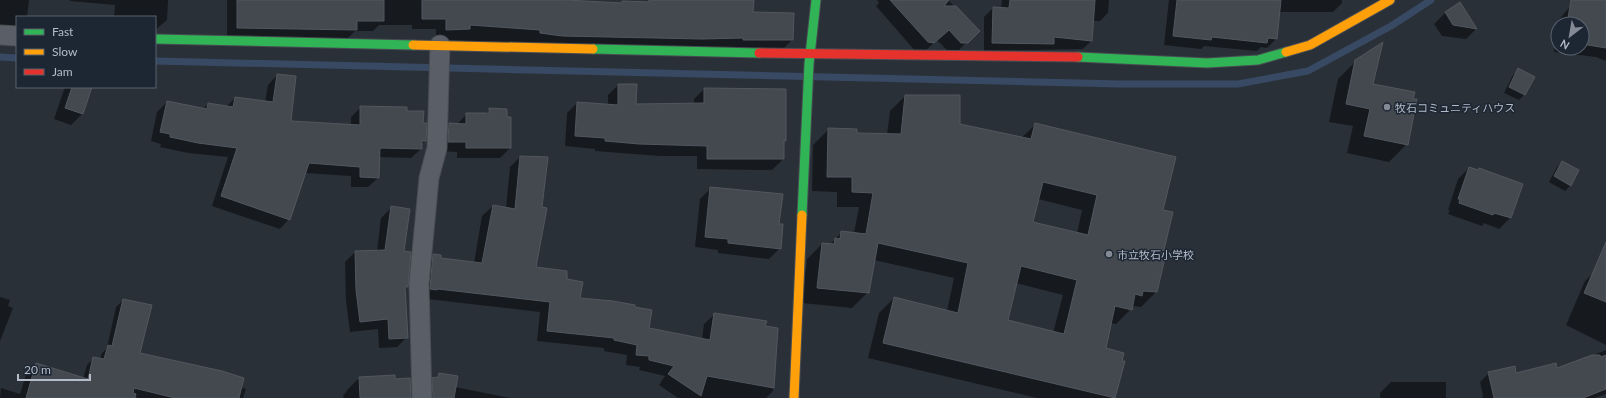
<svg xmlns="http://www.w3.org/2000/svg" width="1606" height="398" viewBox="0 0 1606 398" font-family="Lato,'Noto Sans JP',sans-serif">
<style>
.shadow{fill:#0007;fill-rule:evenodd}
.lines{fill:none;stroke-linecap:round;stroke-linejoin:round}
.stream{stroke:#384963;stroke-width:7}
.building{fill:#444950;stroke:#52575f;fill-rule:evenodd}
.street-casing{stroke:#484c53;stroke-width:21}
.fast-casing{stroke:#484c53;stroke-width:11}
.slow-casing{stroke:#484c53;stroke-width:11}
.jam-casing{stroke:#484c53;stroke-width:11}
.street{stroke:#5a5e66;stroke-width:19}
.fast{stroke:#30b455;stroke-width:9}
.slow{stroke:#ff9f0a;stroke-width:9}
.jam{stroke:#e5322d;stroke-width:9}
.poi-dot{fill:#848b96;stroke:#1d2633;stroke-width:1.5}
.labels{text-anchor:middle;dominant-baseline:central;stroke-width:3;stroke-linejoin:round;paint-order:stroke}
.poi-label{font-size:11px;fill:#b4bcc9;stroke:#1d2633;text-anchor:start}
</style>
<rect width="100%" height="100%" fill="#2a3038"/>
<path class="shadow" d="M 0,0 L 29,0 L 27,17 L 17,17 L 17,30 L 0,29 Z
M 70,0 L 168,0 L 167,20 L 155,30 L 155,17 L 114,17 L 115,5 L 70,1 Z
M 227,0 L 566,0 L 645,5 L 708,0 L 753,0 L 752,13 L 792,40 L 782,50 L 436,40 L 436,29 L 412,29 L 412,25 L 379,25 L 373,31 L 355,31 L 346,40 L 227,38 Z
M 877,0 L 948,0 L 978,31 L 956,53 L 950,53 L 937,40 L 923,53 L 917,53 L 876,6 L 879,3 Z
M 1002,0 L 1109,0 L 1108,13 L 1100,21 L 1093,21 L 1091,41 L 1083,49 L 984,51 L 984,17 L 993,8 L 1001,8 Z
M 1169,0 L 1342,0 L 1342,3 L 1333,12 L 1279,12 L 1276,39 L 1267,48 L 1261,47 L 1257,51 L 1204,46 L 1201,49 L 1164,45 Z
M 1575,0 L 1606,0 L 1606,61 L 1596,57 L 1554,52 L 1558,26 L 1558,48 L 1582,48 L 1582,24 L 1558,24 L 1559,20 Z
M 1459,4 L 1476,29 L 1466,39 L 1442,36 L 1434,24 L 1445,13 Z
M 1356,61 L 1407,144 L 1389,162 L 1347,153 L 1353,126 L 1329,122 L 1338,79 Z
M 1519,70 L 1524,95 L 1519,100 L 1504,93 L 1513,75 Z
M 277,75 L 289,122 L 351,126 L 351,117 L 361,107 L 406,112 L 422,124 L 426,124 L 425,141 L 421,145 L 421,149 L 411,158 L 378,157 L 378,178 L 368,187 L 351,187 L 351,176 L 305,173 L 289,219 L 280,229 L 212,206 L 228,157 L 188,153 L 160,147 L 161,144 L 151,141 L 157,112 L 167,102 L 203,109 L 208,104 L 226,107 L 235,98 L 265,102 L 268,85 Z
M 618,85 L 635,105 L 694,105 L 694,99 L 704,89 L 785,141 L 783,142 L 783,159 L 772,170 L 697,169 L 697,156 L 660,156 L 595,151 L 595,149 L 565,146 L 567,113 L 577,103 L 608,105 L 608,95 Z
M 65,87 L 91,87 L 82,114 L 71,125 L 54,119 Z
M 905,96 L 959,124 L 1021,138 L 1036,124 L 1162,211 L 1161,254 L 1156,292 L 1141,307 L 1132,306 L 1131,309 L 1116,324 L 1110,323 L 1104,349 L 1113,398 L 1037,398 L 868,358 L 879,313 L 894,298 L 947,311 L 954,278 L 874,260 L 868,292 L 852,308 L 802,303 L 807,259 L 822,244 L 829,245 L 842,232 L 854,233 L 859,207 L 837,207 L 837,192 L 812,191 L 813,145 L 829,129 L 856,134 L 887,135 L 890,111 ZM 1038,199 L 1082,210 L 1077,234 L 1032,223 ZM 1016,283 L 1063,295 L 1053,333 L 1006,321 Z
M 490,109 L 510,148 L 500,158 L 457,158 L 457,152 L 439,151 L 439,135 L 449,124 L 456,125 L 467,114 L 485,114 Z
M 520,157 L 535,268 L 566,280 L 579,299 L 648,328 L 702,340 L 704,324 L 715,314 L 777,329 L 773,391 L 766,398 L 678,398 L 659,385 L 665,376 L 639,370 L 640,367 L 626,365 L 627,355 L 604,351 L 604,348 L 537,341 L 540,312 L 427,299 L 423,265 L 433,255 L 440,259 L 474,263 L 482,216 L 493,206 L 506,208 L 510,167 Z
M 1562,162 L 1571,185 L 1565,191 L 1549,182 L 1557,167 Z
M 1469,168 L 1522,184 L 1510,218 L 1499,229 L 1484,223 L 1482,226 L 1448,214 L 1450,210 L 1448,210 L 1458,179 Z
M 711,188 L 778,225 L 780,248 L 769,259 L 718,253 L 718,250 L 695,247 L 700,199 Z
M 391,208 L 407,287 L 404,289 L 407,337 L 397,347 L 379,348 L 378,329 L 350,332 L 346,301 L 345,262 L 355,252 L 377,251 L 381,218 Z
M 1594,272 L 1606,278 L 1606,345 L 1566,325 L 1585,281 Z
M 0,297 L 10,300 L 8,306 L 13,308 L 0,341 Z
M 123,300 L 138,354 L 246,389 L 243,398 L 139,398 L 82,383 L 87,365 L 94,358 L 100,359 L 102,353 L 107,348 L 116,307 Z
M 1606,350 L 1606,394 L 1595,398 L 1482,398 L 1483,396 L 1480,382 L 1489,373 L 1515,374 L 1556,370 Z
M 37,364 L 64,398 L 0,398 L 1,388 L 20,394 L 26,375 Z
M 440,374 L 455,387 L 510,398 L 422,398 L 422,390 L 433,379 L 435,378 Z
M 359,378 L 394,380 L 409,398 L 344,398 L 343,396 L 348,389 Z
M 1391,382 L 1446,382 L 1446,398 L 1380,398 L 1380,393 Z"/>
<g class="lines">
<path class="stream" d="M 0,57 L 17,58
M 155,61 L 1120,84 L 1238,84 L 1308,71 L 1391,26 L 1431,0"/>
</g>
<path class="building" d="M 237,0 L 384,0 L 384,21 L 357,21 L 357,30 L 237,28 Z
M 422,0 L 566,0 L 622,3 L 622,1 L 649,2 L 649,0 L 754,0 L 753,12 L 794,13 L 793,40 L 743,40 L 743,38 L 702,39 L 562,36 L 540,33 L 540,30 L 470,25 L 470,29 L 446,30 L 446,19 L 422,19 Z
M 890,0 L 949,0 L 944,6 L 956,6 L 980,31 L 968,43 L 961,43 L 949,30 L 934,43 L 928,42 Z
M 1010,0 L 1095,0 L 1092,41 L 1054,37 L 1054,44 L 992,43 L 993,7 L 1009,8 Z
M 1177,0 L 1281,0 L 1277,39 L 1268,38 L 1267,43 L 1212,37 L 1211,40 L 1173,36 Z
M 1571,0 L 1606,0 L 1606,48 L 1582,44 L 1582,24 L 1567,24 Z
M 1460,2 L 1477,29 L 1453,25 L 1445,12 Z
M 1383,42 L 1373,84 L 1415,92 L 1413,99 L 1417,99 L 1408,145 L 1364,136 L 1370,109 L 1346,104 L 1355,60 Z
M 1518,68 L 1535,77 L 1525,95 L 1509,87 Z
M 277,74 L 296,76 L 291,121 L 360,125 L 360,106 L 407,107 L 407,111 L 424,111 L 423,123 L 427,123 L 426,141 L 422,141 L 422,149 L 380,148 L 379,178 L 360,177 L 360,167 L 309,163 L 290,220 L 221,196 L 237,148 L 198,143 L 170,137 L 170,134 L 160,132 L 167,101 L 207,109 L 208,103 L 233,107 L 235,97 L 273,102 Z
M 618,84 L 637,84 L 636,104 L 704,103 L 704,88 L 786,89 L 786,141 L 784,141 L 784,159 L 707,159 L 707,146 L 639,144 L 605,141 L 605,138 L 575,136 L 577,102 L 618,105 Z
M 72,87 L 92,87 L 83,114 L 65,108 Z
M 905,95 L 960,95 L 960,124 L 1031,139 L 1035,123 L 1176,157 L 1163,210 L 1173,212 L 1163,254 L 1166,254 L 1157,292 L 1143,291 L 1142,296 L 1135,294 L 1132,310 L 1115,306 L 1106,348 L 1124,353 L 1122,361 L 1125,361 L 1115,398 L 883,343 L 894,297 L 958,313 L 968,263 L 878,243 L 869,293 L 817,288 L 822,243 L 834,244 L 835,238 L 840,239 L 841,231 L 866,234 L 873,193 L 852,192 L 852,177 L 827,177 L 828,128 L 857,129 L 857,133 L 901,134 ZM 1043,182 L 1097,195 L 1088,235 L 1033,222 ZM 1021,266 L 1077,280 L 1064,334 L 1008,320 Z
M 489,108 L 507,109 L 507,117 L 511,117 L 511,148 L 466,148 L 466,142 L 448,142 L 449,123 L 466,124 L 466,113 L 489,113 Z
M 520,156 L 548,157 L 542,207 L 547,208 L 536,267 L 567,271 L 567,279 L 583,282 L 580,298 L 613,301 L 635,305 L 635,307 L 652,310 L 649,328 L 710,340 L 714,313 L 767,321 L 765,326 L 778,328 L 774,388 L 707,376 L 701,396 L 668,374 L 674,366 L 649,360 L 649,356 L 636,355 L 637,345 L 614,340 L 614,338 L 547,331 L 550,302 L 438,289 L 437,290 L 430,289 L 433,254 L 441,255 L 441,258 L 482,263 L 493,205 L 515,209 Z
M 1562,161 L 1579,170 L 1571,186 L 1554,176 Z
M 1469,167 L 1478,170 L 1479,168 L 1523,184 L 1511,218 L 1494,213 L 1493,215 L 1459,203 L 1460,199 L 1458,199 Z
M 710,187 L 783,194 L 779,224 L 783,224 L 781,249 L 728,243 L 728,239 L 705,237 Z
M 391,206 L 410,209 L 404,251 L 411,252 L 408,287 L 405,287 L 408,338 L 389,339 L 388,319 L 360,322 L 356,290 L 355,251 L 385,250 Z
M 1606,242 L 1606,302 L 1584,293 Z
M 123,299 L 152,305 L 140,353 L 222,371 L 244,378 L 239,398 L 175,398 L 134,388 L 133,393 L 136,394 L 135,398 L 26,398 L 36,363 L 88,379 L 93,357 L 104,359 L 108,345 L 112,346 Z
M 1592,355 L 1600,355 L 1601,357 L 1606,355 L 1606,389 L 1583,398 L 1494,398 L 1488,372 L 1515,366 L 1516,373 L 1556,363 L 1557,368 Z
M 439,373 L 458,376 L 454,398 L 433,398 L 432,378 L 438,377 Z
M 395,375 L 395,379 L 410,378 L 411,398 L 360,398 L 359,377 Z"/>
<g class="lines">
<defs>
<path id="street" d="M 0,35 L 17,36
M 422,398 L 419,284 L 429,178 L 437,148 L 440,45"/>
<path id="fast" d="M 155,39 L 413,45
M 593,49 L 759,53
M 1078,57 L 1207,63 L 1258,60 L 1286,52
M 802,215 L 809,64 L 816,0"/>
<path id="slow" d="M 413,45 L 593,49
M 1286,52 L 1310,45 L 1390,0
M 794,398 L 802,215"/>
<path id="jam" d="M 759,53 L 1078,57"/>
</defs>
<use href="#street" class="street-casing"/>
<use href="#fast" class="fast-casing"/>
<use href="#slow" class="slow-casing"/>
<use href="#jam" class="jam-casing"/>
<use href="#street" class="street"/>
<use href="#fast" class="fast"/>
<use href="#slow" class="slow"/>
<use href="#jam" class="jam"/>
</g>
<g class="poi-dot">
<circle cx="1387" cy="107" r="4"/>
<circle cx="1109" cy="254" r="4"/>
</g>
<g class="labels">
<g class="poi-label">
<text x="1395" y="107">牧石コミュニティハウス</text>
<text x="1117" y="254">市立牧石小学校</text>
</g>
</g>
<rect x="16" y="16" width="140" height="72" fill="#1d2633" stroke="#59626f"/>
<rect x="24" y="29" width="20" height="6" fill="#30b455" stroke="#59626f"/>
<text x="52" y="36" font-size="12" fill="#b4bcc9">Fast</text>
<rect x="24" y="49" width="20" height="6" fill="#ff9f0a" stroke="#59626f"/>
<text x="52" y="56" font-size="12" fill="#b4bcc9">Slow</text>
<rect x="24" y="69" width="20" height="6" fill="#e5322d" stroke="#59626f"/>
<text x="52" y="76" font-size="12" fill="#b4bcc9">Jam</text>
<g transform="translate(1570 36) rotate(211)"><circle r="19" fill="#1d2633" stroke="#59626f"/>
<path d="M0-3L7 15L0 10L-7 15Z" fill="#848b96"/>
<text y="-6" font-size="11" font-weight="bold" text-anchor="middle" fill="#b4bcc9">N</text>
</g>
<path d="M18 374v6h72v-6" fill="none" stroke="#b4bcc9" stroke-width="2"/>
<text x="24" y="374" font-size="12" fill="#b4bcc9" stroke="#1d2633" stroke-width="3" paint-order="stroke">20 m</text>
</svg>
